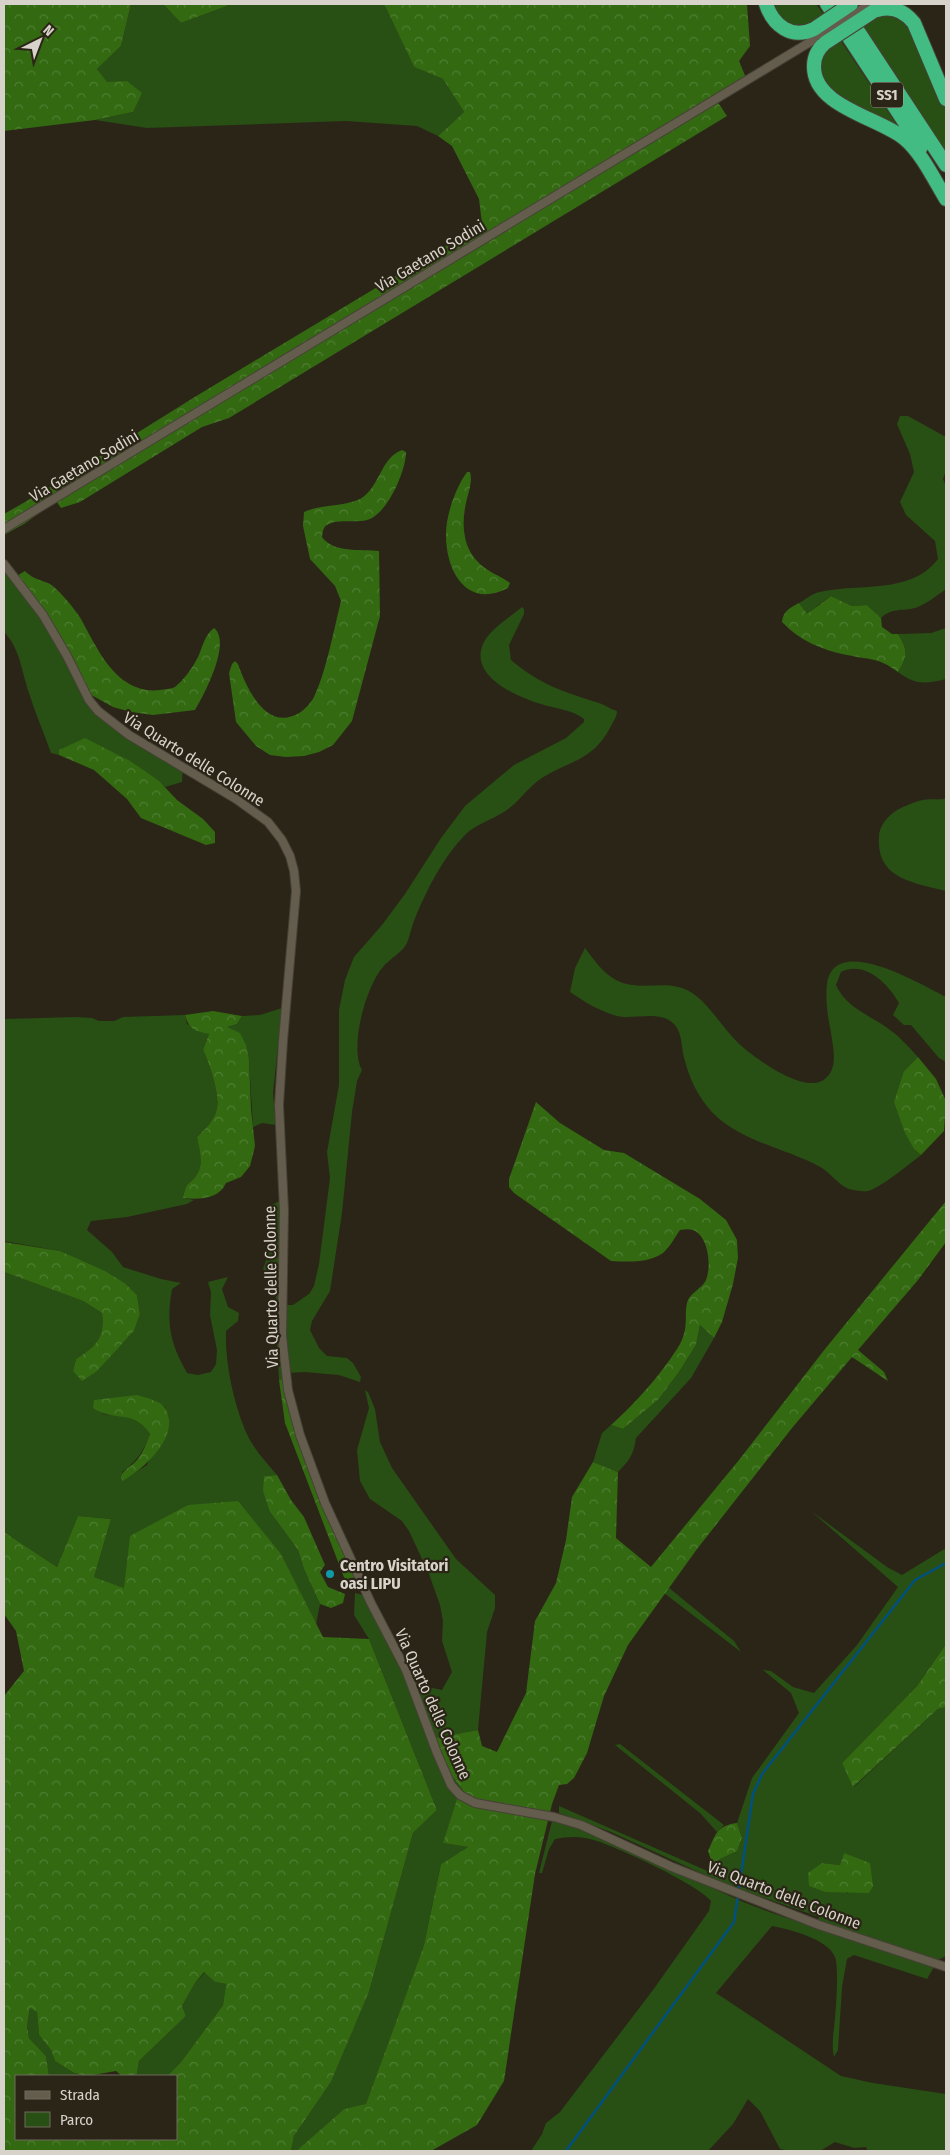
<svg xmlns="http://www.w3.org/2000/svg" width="950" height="2155" viewBox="0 0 950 2155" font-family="'Fira Sans Condensed',sans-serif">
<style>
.green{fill:#284f14;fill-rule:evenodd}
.forest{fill:url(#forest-crowns);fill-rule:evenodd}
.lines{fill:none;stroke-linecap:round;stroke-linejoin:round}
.stream{stroke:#005080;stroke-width:2.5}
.minor-casing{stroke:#474137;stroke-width:10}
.trunk-casing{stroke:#474137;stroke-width:16}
.minor{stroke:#645d4d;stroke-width:8}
.trunk{stroke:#42bc82;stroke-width:14}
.minor-bridge-casing{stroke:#474137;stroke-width:10;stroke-linecap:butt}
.trunk-bridge-casing{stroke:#474137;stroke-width:16;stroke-linecap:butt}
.minor-bridge{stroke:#645d4d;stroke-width:8}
.trunk-bridge{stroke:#42bc82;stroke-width:14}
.culture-dot{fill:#0f9aa8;stroke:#2b2517;stroke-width:2}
.labels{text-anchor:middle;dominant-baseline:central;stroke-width:4.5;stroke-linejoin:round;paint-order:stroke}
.shield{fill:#2b2517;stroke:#a49f94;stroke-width:1}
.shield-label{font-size:15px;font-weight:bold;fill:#d8d3ca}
.street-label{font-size:16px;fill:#d8d3ca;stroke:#2b2517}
.poi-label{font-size:16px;font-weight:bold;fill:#d8d3ca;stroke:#2b2517;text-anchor:start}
</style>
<defs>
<pattern id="forest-crowns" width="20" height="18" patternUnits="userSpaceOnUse" patternTransform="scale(1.25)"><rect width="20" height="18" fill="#326911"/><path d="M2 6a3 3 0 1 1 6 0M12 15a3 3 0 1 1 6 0" fill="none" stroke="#4f7e32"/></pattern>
</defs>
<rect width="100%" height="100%" fill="#2b2517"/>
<path class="green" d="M 131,4 L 163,4 L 181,23 L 227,6 L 227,4 L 384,4 L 414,67 L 443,79 L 464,112 L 438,136 L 417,126 L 346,121 L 147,128 L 95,120 L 133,112 L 127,82 L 107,83 L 97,69 L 121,46 Z
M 772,4 L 816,4 L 824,15 C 812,24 796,33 783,21 C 778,17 775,9 772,4 Z
M 888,11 L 915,29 L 946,108 L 946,155 L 861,24 Z
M 839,38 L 897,125 L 896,127 L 845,104 L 822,82 L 820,58 Z
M 900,416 L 908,416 L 946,437 L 946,471 L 943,479 L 946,486 L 946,589 C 936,596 927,604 915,608 C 902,611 891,608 881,618 L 867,605 L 852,606 L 831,596 L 818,605 L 807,615 L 799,603 C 805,600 810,595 816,593 C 856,582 910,596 938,559 L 935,541 L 906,515 L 900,502 L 914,472 L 910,454 L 897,424 Z
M 4,562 L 31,596 L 98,709 L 131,733 L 183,764 L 182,782 L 165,787 L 132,762 L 60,750 L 59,755 L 51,753 C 44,733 35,713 29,693 C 22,673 20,648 4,632 Z
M 522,607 L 524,609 L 524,614 L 509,645 L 511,660 C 539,684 564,692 599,703 C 605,705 610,709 617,711 C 617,717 613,722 610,728 C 590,766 560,761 533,785 C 522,795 515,806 502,813 C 491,820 475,825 466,834 C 443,857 426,891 414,921 C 411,928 410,936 407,943 C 403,952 389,959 383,967 C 366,986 349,1047 362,1070 L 357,1081 L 352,1112 L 342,1213 L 330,1291 L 312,1321 L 310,1330 L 319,1348 L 327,1356 L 347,1358 L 353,1363 L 361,1377 L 360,1382 L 339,1375 L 304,1372 L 287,1373 L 287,1378 L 279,1380 C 278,1363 277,1346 276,1329 C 276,1308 280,1284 263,1269 C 272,1243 279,1233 267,1207 L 282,1200 L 284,1305 L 293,1305 L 309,1294 L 314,1286 L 319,1264 L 330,1178 L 327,1152 L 339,1085 L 339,1010 L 345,980 L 354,957 L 382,925 L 405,894 L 441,838 L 465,806 L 514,765 L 566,738 L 584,722 L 584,719 C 572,709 555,709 541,704 C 518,697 469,677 483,644 C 489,630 510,617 522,607 Z
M 946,628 L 946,679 C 926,684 915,685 898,672 C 908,656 908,650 898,634 L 931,633 Z
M 946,798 L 946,891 C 914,883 876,879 879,837 C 879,825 890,813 901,808 C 908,805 916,801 923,800 C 931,798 939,801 946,798 Z
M 585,948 C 594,960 603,973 616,980 C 644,995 674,972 702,1001 C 717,1016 728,1035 745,1049 C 761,1062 809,1097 827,1077 C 838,1066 833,1047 831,1033 C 828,1017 825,1001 827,984 C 834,932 922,985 946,997 L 946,1062 L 939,1058 L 911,1025 L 904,1025 L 893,1015 L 899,1003 C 888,983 864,960 841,972 L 836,985 C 846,1007 867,1014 886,1027 C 898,1035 908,1046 918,1057 L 904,1071 L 914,1149 L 921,1155 C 911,1163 880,1188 868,1191 C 864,1192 853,1190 849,1189 C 839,1185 831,1174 822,1168 C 785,1147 733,1141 706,1105 C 696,1092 689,1077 685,1061 C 681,1050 683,1035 675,1025 C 661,1009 634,1020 617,1016 C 599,1011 585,1002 570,992 L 575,968 Z
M 282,1008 L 273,1093 L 276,1125 L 262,1123 L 253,1127 L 249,1060 L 226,1027 L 237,1024 L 242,1016 L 260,1015 Z
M 185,1015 L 187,1024 L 209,1034 L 203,1050 C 209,1062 220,1096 217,1108 C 215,1120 205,1129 197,1137 C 199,1148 204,1164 197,1174 C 189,1187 187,1178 183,1198 L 194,1200 L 187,1204 L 127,1217 L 91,1221 L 87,1230 L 112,1252 L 123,1267 L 161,1279 L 181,1283 L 172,1289 C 166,1324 170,1343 187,1373 L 198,1375 L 211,1372 L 216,1364 L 217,1350 L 210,1315 L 211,1292 L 208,1282 L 228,1277 L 222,1289 L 228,1307 L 239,1313 L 238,1321 L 226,1331 C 225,1363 233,1400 245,1430 C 252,1447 265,1461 277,1475 L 264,1476 L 270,1512 L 298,1550 L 304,1569 L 320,1604 L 316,1625 L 281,1554 L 124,1588 L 94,1577 L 111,1519 L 78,1516 L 57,1567 L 4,1532 L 4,1272 L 83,1301 L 102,1313 C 105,1338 96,1346 76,1359 L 73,1371 L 123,1343 L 134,1331 L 140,1314 L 137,1295 L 126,1284 L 60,1251 L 4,1241 L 4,1019 L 76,1017 L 92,1018 L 99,1021 L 114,1021 L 123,1017 ZM 154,1400 L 165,1407 L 169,1419 L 147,1465 L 124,1480 L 122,1472 C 136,1462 144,1451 150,1434 C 136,1414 125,1417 102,1414 Z
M 700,1325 L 714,1338 L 691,1378 L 636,1438 C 634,1454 629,1461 618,1472 L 593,1462 L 602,1433 L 611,1425 L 623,1429 L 658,1400 L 679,1372 L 696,1345 Z
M 365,1390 L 368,1392 L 375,1409 L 380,1442 L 392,1468 L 456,1559 L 495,1595 L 495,1608 L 487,1632 L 478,1730 L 436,1738 L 448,1771 L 463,1790 L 443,1843 L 468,1847 L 441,1864 L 424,1945 L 366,2105 L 344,2109 L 296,2151 L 291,2151 L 294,2136 L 331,2082 L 369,1992 L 413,1833 L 437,1810 L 369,1639 L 354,1615 L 355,1593 L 371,1597 L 408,1668 L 423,1686 L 442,1690 L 452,1672 L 442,1641 L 443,1621 L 440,1605 L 429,1574 L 409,1531 L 402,1521 L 370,1499 L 360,1481 L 357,1450 L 369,1408 Z
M 811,1511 L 887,1567 L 902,1575 L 946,1548 L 946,1644 L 917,1686 L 842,1763 L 854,1787 L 938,1709 L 946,1707 L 946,1956 L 938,1960 L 927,1979 L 854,1955 L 847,1959 L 842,1987 L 838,2050 L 834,2057 C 831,2044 834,2031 835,2018 C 836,2006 839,1967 835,1957 C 828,1939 789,1929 772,1926 L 716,1993 L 841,2076 L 873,2083 L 946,2094 L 946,2151 L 868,2151 L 866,2147 L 854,2148 L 835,2142 L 820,2151 L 792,2151 L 780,2149 L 760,2111 L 748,2099 L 733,2124 L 708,2151 L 531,2151 L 542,2134 L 546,2123 L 560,2112 L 653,1990 L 709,1911 L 711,1901 C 697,1884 621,1849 597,1841 C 583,1836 570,1836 555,1839 L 549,1849 L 542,1873 L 539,1873 L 552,1821 C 569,1826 587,1830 603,1837 C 674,1866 741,1909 816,1926 L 819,1917 L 725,1884 L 611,1832 L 559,1813 L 559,1806 L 712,1873 L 712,1863 L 737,1851 L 742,1838 L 737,1823 L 752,1778 L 799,1713 L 791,1693 L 763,1670 L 771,1671 L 793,1687 L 814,1693 L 857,1645 L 898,1587 ZM 844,1853 L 848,1894 L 822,1863 L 840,1865 Z
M 668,1587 L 734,1641 L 741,1652 L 664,1593 Z
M 620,1744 L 724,1825 L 717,1832 L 700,1813 L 615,1745 Z
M 205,1972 L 215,1982 L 226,1984 L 223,2005 L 181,2062 L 167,2076 L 133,2076 L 137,2074 L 139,2061 L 186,2016 L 182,2006 L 195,1983 Z
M 30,2008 L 37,2011 L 39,2035 L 51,2050 L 55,2061 L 74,2073 L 87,2076 L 49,2076 L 46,2056 L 29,2038 L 27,2026 Z"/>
<path class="forest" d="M 4,4 L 131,4 L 121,46 L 97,69 L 107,82 L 127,81 L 142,93 L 133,112 L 95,120 L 4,131 Z
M 163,4 L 227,4 L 227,6 L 181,23 Z
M 384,4 L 747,4 L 750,46 L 739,61 L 746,78 L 715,98 L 727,116 L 229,418 L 202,427 L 80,502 L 61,508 L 56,501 L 24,524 L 4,535 L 4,514 L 39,494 L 198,395 L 482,224 L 479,199 L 452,146 L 438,136 L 464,112 L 443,79 L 414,67 Z
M 402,450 L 406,452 C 406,471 387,515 367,520 C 356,523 338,519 329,524 C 323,526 323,531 322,537 C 333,553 361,549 379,551 L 380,616 L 352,721 L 333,745 L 319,752 L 304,756 L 286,757 L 270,755 L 256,746 L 236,722 L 229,673 L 232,664 L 235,661 L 238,664 C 246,687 265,729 295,715 C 303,712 310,704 314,697 C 326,672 334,629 341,601 L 335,586 L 310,559 L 303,526 L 304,512 C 321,504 343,507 360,499 C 380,488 380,458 402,450 Z
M 467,472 L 470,472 C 473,482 468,493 466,503 C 461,525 463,549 480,564 C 488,572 501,576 510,583 L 508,588 C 462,612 441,561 447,522 C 450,505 457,486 467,472 Z
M 25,571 C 36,582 47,580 54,587 C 64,596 74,608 81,619 C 98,650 117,695 160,690 C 165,689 171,689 175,687 C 184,680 193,667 198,657 C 203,646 204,636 214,628 C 232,642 204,695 195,710 L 153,715 L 131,712 L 113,707 L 86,692 L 15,577 Z
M 831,596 L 852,606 L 867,605 L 881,618 L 882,627 L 892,634 L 898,634 C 908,650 908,656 898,672 C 878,657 870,660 847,655 C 822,650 800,641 782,622 C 783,611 790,608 799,603 L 807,614 Z
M 85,738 L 132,762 L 159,781 L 177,800 L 203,819 L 215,832 L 215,843 L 206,845 L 141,818 L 127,799 L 94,770 L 59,755 L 59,750 Z
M 213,1011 L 242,1016 L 237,1024 L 227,1027 L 240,1033 L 246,1045 L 249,1060 L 251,1109 L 255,1146 L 250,1166 L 241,1177 L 226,1183 C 219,1199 199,1200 183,1198 C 187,1178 189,1187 197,1174 C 204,1164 199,1148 197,1137 C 205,1129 215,1120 217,1108 C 220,1095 209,1062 203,1050 L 209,1034 C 196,1031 189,1030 185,1015 Z
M 918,1057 L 936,1079 L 946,1101 L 944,1131 L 921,1155 L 914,1149 L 905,1133 L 894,1102 L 904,1071 Z
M 536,1102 L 560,1123 L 604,1150 L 624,1153 L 700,1199 L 726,1220 L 737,1240 L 738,1258 L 733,1284 L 722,1322 L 714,1338 L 700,1325 L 696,1345 L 679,1372 L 658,1400 L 623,1429 L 611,1425 C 635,1404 664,1371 680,1344 C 689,1327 684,1317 687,1303 C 689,1293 702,1289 706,1280 C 711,1267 709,1243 698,1233 C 693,1228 686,1229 680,1230 C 675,1237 670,1247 663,1253 C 649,1263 628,1262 611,1261 L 514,1193 L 509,1187 L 509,1179 Z
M 946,1201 L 946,1242 L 918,1280 L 858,1350 L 884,1372 L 888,1381 L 852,1357 L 792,1428 L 697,1549 L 628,1645 L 604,1696 L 587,1753 L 574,1778 L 567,1784 L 559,1785 L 552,1804 L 535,1874 L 504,2081 L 477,2125 L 431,2151 L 296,2151 L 344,2109 L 366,2104 L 424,1945 L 441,1864 L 468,1847 L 443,1843 L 458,1796 L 463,1790 L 448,1771 L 435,1738 L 478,1730 L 482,1746 L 497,1752 L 526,1693 L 535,1621 L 556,1583 L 566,1540 L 572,1497 L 593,1462 L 618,1472 L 616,1538 L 651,1567 L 739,1460 L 825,1349 Z
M 4,1242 L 60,1251 L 105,1271 L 126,1284 L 137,1295 L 140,1314 L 134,1331 L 97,1371 L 82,1381 L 73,1371 L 76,1359 C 96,1346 105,1338 102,1313 L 83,1301 L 4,1272 Z
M 287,1378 C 299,1449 334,1515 362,1581 L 354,1589 L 349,1586 L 345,1580 L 285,1423 L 279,1380 Z
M 137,1395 C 146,1398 160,1400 165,1408 C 182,1435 144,1469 123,1481 L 121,1478 C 122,1470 129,1468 134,1463 C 142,1456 146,1444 150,1434 C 132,1408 116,1423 93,1408 L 94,1400 Z
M 277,1475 L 291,1500 L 304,1517 L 325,1565 L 320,1572 L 328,1587 L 345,1594 L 343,1603 L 331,1608 L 320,1604 L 304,1569 L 298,1550 L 270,1512 L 263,1491 L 264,1476 Z
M 238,1501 L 281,1554 L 323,1637 L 369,1639 L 437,1810 L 413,1833 L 369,1992 L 331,2082 L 294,2136 L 291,2151 L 4,2151 L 4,1696 L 24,1671 L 16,1631 L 4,1614 L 4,1532 L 57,1567 L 78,1516 L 111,1519 L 94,1577 L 124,1588 L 130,1536 L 188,1505 ZM 204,1972 L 215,1982 L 226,1984 L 223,2005 L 181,2062 L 167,2076 L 176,2076 L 176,2139 L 16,2139 L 16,2076 L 49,2076 L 46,2056 L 29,2038 L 27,2026 L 30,2008 L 37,2012 L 39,2035 L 51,2050 L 55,2061 L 74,2073 L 87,2076 L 116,2071 L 122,2076 L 133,2076 L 137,2074 L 139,2061 L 186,2016 L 182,2006 L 195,1983 Z
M 946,1644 L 946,1707 L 938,1709 L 853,1787 L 842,1763 L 917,1686 Z
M 737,1823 L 742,1838 L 737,1851 L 712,1863 L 708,1851 C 716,1834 716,1826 737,1823 Z
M 844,1853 L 870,1863 L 873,1886 L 869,1893 L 825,1892 L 809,1886 L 808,1873 L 822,1863 L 840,1865 Z"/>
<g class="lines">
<path class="stream" d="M 566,2151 L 734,1922 L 753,1794 L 762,1774 L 915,1580 L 946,1563"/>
<defs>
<path id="minor" d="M 4,529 L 820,36
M 4,564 L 43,615 L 67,656 L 89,700 L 98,711 L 129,735 L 236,799 L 268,822 L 282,840 L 290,856 L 294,871 L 296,891 L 283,1041 L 279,1105 L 284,1210 L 282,1336 L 288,1390 L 300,1435 L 325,1503 L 371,1603 L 406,1670 L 437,1753 L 451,1785 L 460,1795 L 475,1803 L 554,1817 L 581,1825 L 672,1867 L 819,1925 L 946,1967"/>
<path id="trunk" d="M 766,4 C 773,25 791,40 814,29
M 827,4 L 921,147
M 874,11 C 890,5 904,10 914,23 L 946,99
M 848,16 L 946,165
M 825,43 C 818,49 814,57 814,66 C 813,107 881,118 905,139 C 921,152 935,181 946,199"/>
</defs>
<use href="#minor" class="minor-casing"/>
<use href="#trunk" class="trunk-casing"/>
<use href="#minor" class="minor"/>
<use href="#trunk" class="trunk"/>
<defs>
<path id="minor-bridge" d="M 820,36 L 868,5"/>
<path id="trunk-bridge" d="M 814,29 L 851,4
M 825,43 L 874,11"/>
</defs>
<use href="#minor-bridge" class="minor-bridge-casing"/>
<use href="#trunk-bridge" class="trunk-bridge-casing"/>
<use href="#minor-bridge" class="minor-bridge"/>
<use href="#trunk-bridge" class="trunk-bridge"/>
</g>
<circle class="culture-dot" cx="330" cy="1574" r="5"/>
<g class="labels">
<rect class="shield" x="871" y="82.5" width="32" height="25" rx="4"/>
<g class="shield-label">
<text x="887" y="95">SS1</text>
</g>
<g class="street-label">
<text transform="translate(430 256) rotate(-31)">Via Gaetano Sodini</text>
<text transform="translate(84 466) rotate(-31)">Via Gaetano Sodini</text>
<text transform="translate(194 759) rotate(32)">Via Quarto delle Colonne</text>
<text transform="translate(271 1287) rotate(-91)">Via Quarto delle Colonne</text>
<text transform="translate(433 1704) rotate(66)">Via Quarto delle Colonne</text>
<text transform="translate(784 1895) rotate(21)">Via Quarto delle Colonne</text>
</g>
<g class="poi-label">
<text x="340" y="1565">Centro Visitatori<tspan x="340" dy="18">oasi LIPU</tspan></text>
</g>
</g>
<rect width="950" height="2155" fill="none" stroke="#d8d3ca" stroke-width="10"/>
<rect x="15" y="2075" width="162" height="65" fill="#2b2517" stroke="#706b5f"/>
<rect x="25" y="2091" width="25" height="8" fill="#645d4d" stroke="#706b5f"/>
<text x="60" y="2100" font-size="15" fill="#d8d3ca">Strada</text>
<rect x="25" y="2112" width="25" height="15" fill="#284f14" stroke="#706b5f"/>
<text x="60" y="2125" font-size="15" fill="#d8d3ca">Parco</text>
<g transform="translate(40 40) rotate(42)" stroke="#2b2517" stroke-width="4" paint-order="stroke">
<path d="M0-4L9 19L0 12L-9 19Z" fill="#d8d3ca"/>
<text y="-8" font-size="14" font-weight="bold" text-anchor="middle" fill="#d8d3ca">N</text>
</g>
</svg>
